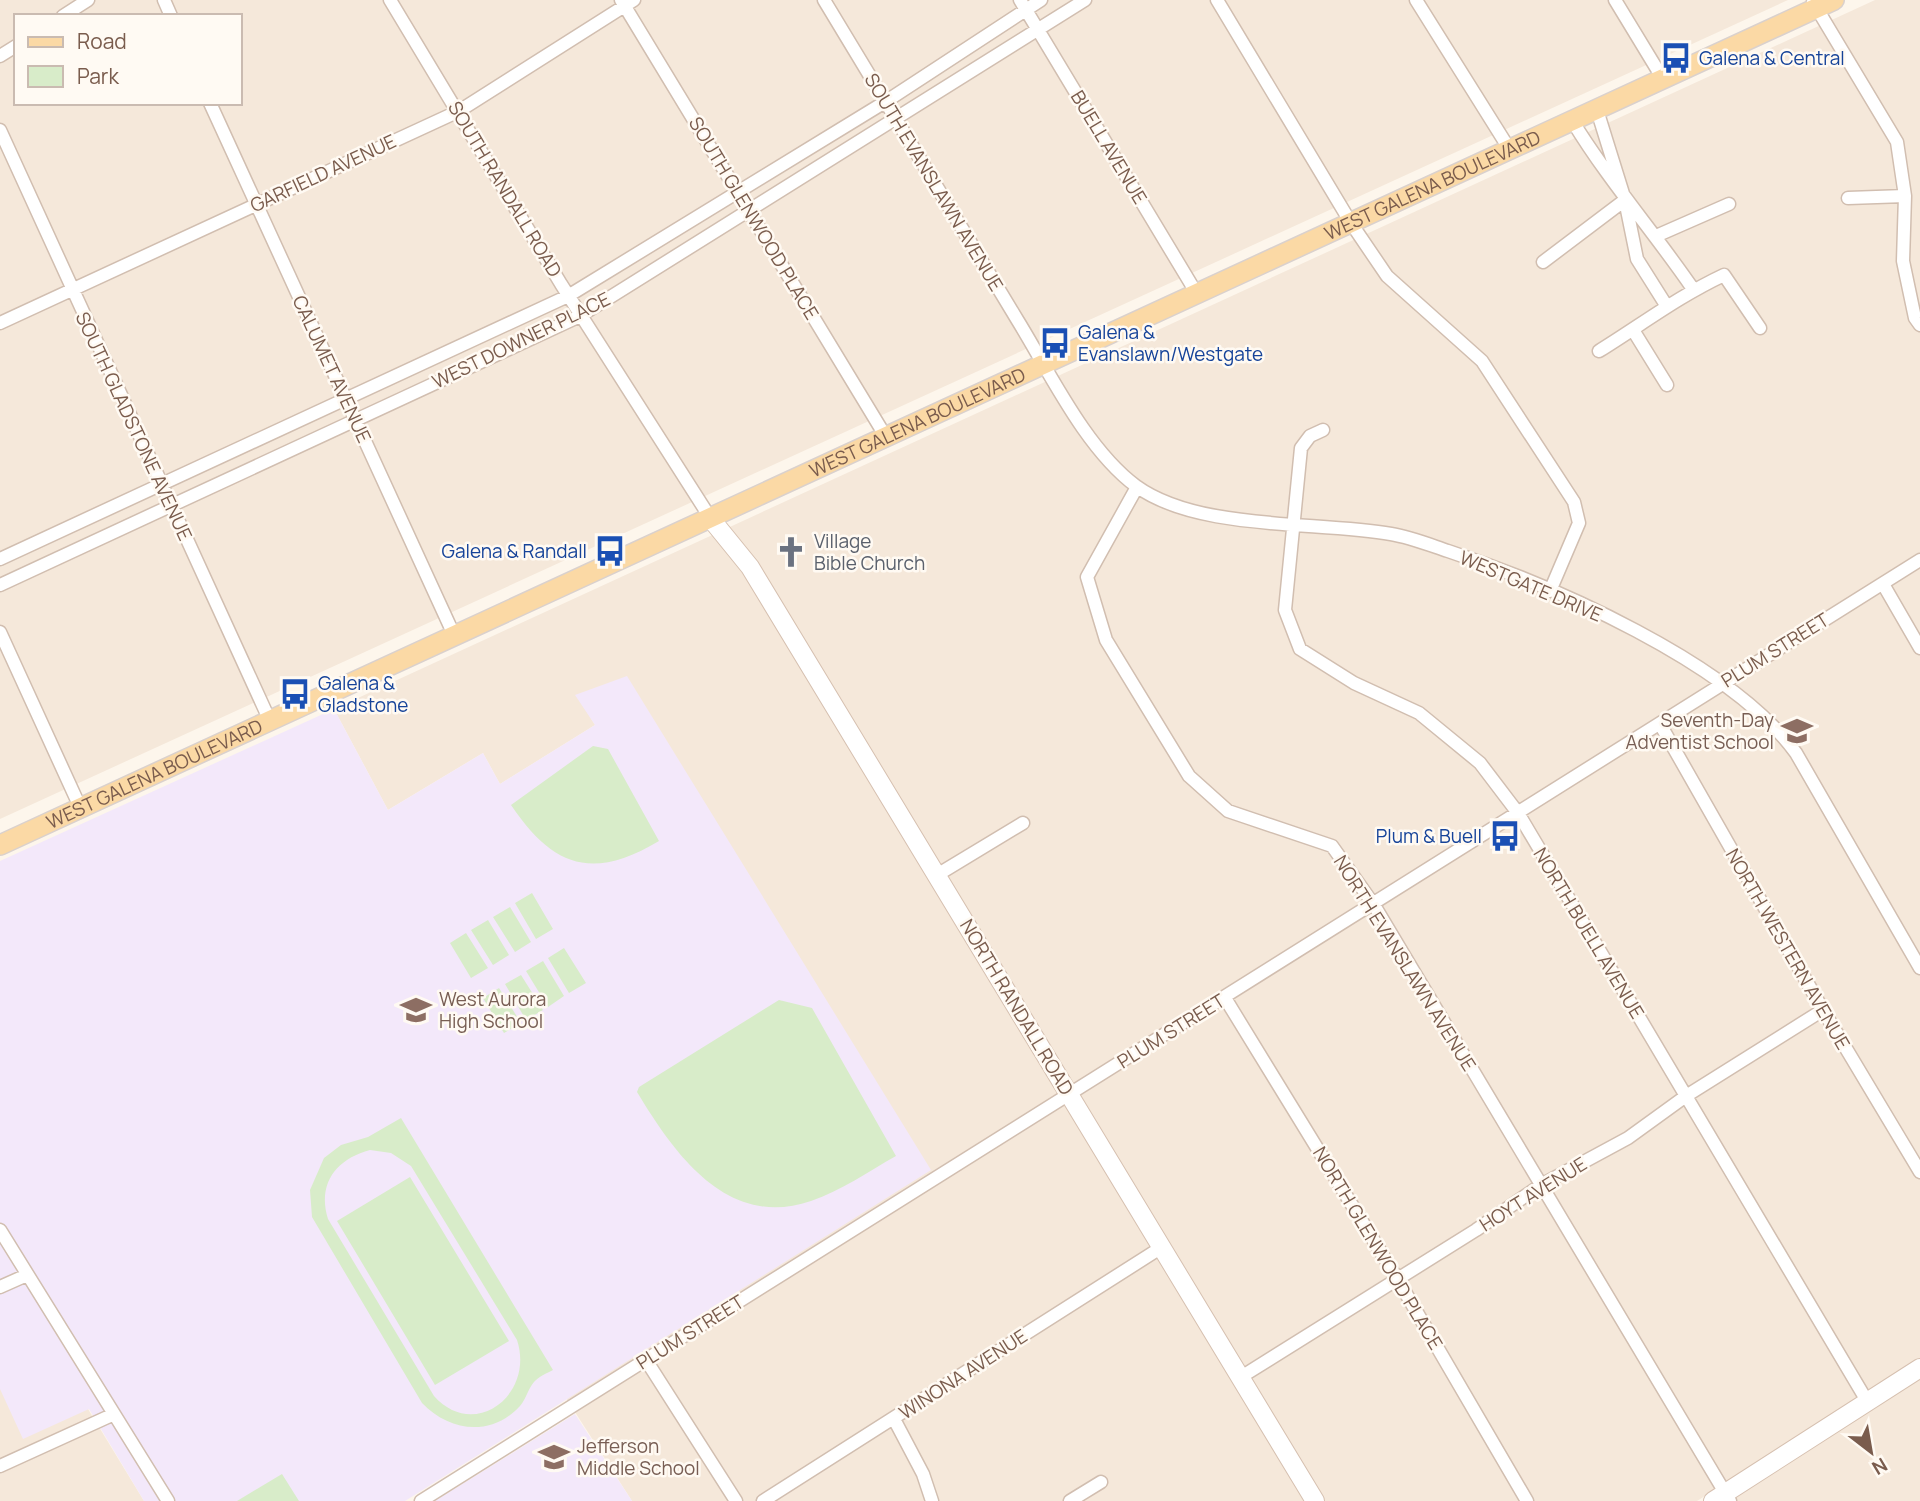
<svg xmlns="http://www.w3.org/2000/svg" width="1920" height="1501" viewBox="0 0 1920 1501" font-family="Manrope,sans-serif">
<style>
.residential{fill:#f5e8da;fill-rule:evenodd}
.education{fill:#f3e8fa}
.green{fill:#d8ecc9;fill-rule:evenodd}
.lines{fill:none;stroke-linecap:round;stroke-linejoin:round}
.street-casing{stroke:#d1beb0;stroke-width:15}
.secondary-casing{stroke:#d6c0b0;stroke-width:20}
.primary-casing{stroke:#dad1cd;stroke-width:22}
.street{stroke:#fff;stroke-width:12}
.secondary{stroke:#fff;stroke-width:18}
.primary{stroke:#fbd9a5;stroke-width:19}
.labels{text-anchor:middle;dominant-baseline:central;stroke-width:5;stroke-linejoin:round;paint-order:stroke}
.transit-label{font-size:19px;fill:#164399;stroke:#fffaf3;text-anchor:start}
.street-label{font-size:19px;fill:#7a5c4d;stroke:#fffaf3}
.worship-label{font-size:19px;fill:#5b616d;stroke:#fffaf3;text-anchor:start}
.education-label{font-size:19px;fill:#785e54;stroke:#fffaf3;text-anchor:start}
</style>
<rect width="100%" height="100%" fill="#fdf6ec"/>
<path class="residential" d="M 0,0 L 1788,0 L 0,819 ZM 16,16 L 240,16 L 240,103 L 16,103 Z
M 1875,0 L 1920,0 L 1920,1360 L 1697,1501 L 632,1501 L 566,1398 L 930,1170 L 576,694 L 595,725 L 500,784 L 483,753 L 388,810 L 334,709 Z
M 1920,1379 L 1920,1501 L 1727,1501 Z
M 0,1387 L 88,1409 L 144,1501 L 0,1501 Z"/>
<path class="education" d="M 627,676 L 931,1170 L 405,1501 L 144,1501 L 89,1409 L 23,1439 L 0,1389 L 0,861 L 334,709 L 388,810 L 483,753 L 500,784 L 595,725 L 575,695 Z
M 575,1414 L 632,1501 L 435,1501 Z"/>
<path class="green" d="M 593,746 L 608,749 L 659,841 C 592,881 553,867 511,805 Z
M 532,893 L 553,929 L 536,939 L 515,903 Z
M 510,907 L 531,942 L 515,952 L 493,917 Z
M 488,920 L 509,955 L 493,965 L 471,930 Z
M 466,933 L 488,968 L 471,978 L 450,943 Z
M 564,948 L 586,983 L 569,993 L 548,958 Z
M 543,961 L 564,996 L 548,1007 L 526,971 Z
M 521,975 L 543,1010 L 526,1020 L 505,984 Z
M 499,988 L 521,1023 L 504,1033 L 483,998 Z
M 779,1000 L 812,1008 L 896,1156 C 869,1171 841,1191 811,1201 C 727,1230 674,1153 637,1092 L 639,1087 Z
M 401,1118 L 553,1370 C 547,1373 538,1377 534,1382 C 528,1389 526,1399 520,1406 C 491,1437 450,1432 422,1403 L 312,1217 L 310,1190 L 324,1158 L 341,1145 L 368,1137 ZM 370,1150 L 391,1153 L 411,1166 L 517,1340 C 535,1395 474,1441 434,1396 L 328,1219 C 317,1184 336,1159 370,1150 Z
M 410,1177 L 509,1341 L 435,1385 L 337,1221 Z
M 282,1474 L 299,1501 L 237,1501 Z"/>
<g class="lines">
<defs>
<path id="street" d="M 164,0 L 171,16
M 390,0 L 561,284 L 711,519
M 621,0 L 886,437
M 824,0 C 888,107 953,214 1018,321 C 1050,373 1086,449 1136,486 C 1198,531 1316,521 1391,534 C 1410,537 1430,545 1448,551 C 1552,585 1731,663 1796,753 L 1920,968
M 1020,0 L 1197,294
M 1217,0 L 1351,223 L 1387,276 L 1482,361 L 1574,502 L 1579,523 L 1550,591
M 1416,0 L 1510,150
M 1615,0 L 1663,79
M 1813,2 L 1897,142 L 1905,196 L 1903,261 L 1915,318 L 1920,325
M 63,16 L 88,0
M 0,56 L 16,46
M 210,103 L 454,635
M 1597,110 L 1625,200 L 1637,259 L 1666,305
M 1573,122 C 1609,181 1654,232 1693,289
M 0,130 L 270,721
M 1848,198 L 1905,196
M 1656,236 L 1729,204
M 1543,262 L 1625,200
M 0,323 L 459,111 L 634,0
M 1633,330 L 1667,385
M 1599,351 C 1641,325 1679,296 1724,275 L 1760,328
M 1323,430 L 1310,436 L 1301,448 L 1285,610 L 1300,649 L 1354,683 L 1419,713 L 1480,763 L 1518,813 L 1867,1401
M 1137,487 L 1087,577 L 1106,640 L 1189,776 L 1228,811 L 1332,846 L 1374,905 L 1730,1501
M 0,559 L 568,296 L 885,102 L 1041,0
M 1883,584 L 1920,648
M 0,585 L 580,316 L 1085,0
M 0,632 L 80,807
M 1660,724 L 1823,1010 L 1920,1172
M 937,875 L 1023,823
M 1225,998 L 1398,1280 L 1527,1501
M 0,1230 L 168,1501
M 0,1287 L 27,1275
M 646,1360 L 736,1501
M 1241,1377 L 1476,1230 L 1541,1185 L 1628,1138 L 1686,1096 L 1823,1010
M 894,1419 L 923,1474 L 932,1501
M 0,1466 L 112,1415
M 421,1501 L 1920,560
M 763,1501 L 1162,1247
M 1070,1501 L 1101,1482"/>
<path id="secondary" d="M 711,519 L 750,567 L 1315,1501
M 1713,1501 L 1920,1368"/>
<g id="primary">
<path id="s1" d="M 0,845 L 1834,0"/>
</g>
</defs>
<use href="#street" class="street-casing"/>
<use href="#secondary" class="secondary-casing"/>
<use href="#primary" class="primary-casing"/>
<use href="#street" class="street"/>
<use href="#secondary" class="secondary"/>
<use href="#primary" class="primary"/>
</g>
<defs>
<symbol id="bus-bare" viewBox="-9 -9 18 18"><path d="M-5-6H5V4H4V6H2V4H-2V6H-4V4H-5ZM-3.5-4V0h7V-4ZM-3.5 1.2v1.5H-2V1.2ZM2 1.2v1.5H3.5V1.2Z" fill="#1a4fb4" stroke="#fffaf3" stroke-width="2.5" paint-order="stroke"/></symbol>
<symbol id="church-bare" viewBox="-9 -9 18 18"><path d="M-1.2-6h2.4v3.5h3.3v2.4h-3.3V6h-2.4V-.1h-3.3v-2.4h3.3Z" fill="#6b7280" stroke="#fffaf3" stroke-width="2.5" paint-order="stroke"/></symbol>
<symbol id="school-bare" viewBox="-9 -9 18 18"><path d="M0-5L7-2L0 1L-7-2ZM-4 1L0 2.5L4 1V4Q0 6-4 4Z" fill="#8d6e63" stroke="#fffaf3" stroke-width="2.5" paint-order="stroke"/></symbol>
</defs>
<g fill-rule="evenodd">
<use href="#bus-bare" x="1654" y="36" width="44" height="44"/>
<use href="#bus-bare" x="1033" y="321" width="44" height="44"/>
<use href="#bus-bare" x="588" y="529" width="44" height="44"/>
<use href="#church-bare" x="769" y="530" width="44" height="44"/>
<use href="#bus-bare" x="273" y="672" width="44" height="44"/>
<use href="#school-bare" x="1775" y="709" width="44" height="44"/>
<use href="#bus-bare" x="1483" y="814" width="44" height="44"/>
<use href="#school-bare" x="394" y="988" width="44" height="44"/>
<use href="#school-bare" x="532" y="1435" width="44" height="44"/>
</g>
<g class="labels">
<g class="transit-label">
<text x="1699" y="58">Galena &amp; Central</text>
<text x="1078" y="332">Galena &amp;<tspan x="1078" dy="22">Evanslawn/Westgate</tspan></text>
<text x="587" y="551" text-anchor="end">Galena &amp; Randall</text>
<text x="318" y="683">Galena &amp;<tspan x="318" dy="22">Gladstone</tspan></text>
<text x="1482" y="836" text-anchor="end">Plum &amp; Buell</text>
</g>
<g class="street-label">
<text transform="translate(1109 147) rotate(59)">BUELL AVENUE</text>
<text transform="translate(323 173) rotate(-25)">GARFIELD AVENUE</text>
<text transform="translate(934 182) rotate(59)">SOUTH EVANSLAWN AVENUE</text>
<text stroke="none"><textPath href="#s1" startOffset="1577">WEST GALENA BOULEVARD</textPath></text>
<text transform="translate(505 189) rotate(59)">SOUTH RANDALL ROAD</text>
<text transform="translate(754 218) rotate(59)">SOUTH GLENWOOD PLACE</text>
<text transform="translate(521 340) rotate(-26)">WEST DOWNER PLACE</text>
<text transform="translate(332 369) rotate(65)">CALUMET AVENUE</text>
<text stroke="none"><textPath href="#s1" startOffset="1010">WEST GALENA BOULEVARD</textPath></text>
<text transform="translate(134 426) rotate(65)">SOUTH GLADSTONE AVENUE</text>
<text transform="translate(1531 586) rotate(23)">WESTGATE DRIVE</text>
<text transform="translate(1775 650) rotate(-32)">PLUM STREET</text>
<text stroke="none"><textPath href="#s1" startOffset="170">WEST GALENA BOULEVARD</textPath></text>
<text transform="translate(1589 933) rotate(59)">NORTH BUELL AVENUE</text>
<text transform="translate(1788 949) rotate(60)">NORTH WESTERN AVENUE</text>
<text transform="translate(1405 963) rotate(58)">NORTH EVANSLAWN AVENUE</text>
<text transform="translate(1017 1007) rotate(59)">NORTH RANDALL ROAD</text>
<text transform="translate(1171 1031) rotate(-32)">PLUM STREET</text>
<text transform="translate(1533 1194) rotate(-32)">HOYT AVENUE</text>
<text transform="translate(1378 1248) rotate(59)">NORTH GLENWOOD PLACE</text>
<text transform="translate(690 1332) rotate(-32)">PLUM STREET</text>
<text transform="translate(963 1374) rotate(-33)">WINONA AVENUE</text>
</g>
<g class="worship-label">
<text x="814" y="541">Village<tspan x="814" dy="22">Bible Church</tspan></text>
</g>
<g class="education-label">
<text x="1774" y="720" text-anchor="end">Seventh-Day<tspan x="1774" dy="22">Adventist School</tspan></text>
<text x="439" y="999">West Aurora<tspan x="439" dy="22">High School</tspan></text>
<text x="577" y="1446">Jefferson<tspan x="577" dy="22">Middle School</tspan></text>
</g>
</g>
<rect x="14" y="14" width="228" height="91" fill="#fffaf3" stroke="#cabbb1" stroke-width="2"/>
<rect x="28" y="37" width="35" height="10" fill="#fbd9a5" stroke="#cabbb1" stroke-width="2"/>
<text x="77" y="49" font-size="21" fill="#7a5c4d">Road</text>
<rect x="28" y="66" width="35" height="21" fill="#d8ecc9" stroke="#cabbb1" stroke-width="2"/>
<text x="77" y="84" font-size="21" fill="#7a5c4d">Park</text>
<g transform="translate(1871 1452) rotate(149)" stroke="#fffaf3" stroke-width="5" paint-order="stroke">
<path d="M0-5L12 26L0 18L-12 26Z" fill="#7a5c4d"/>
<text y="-10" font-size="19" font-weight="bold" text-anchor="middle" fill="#7a5c4d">N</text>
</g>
</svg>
